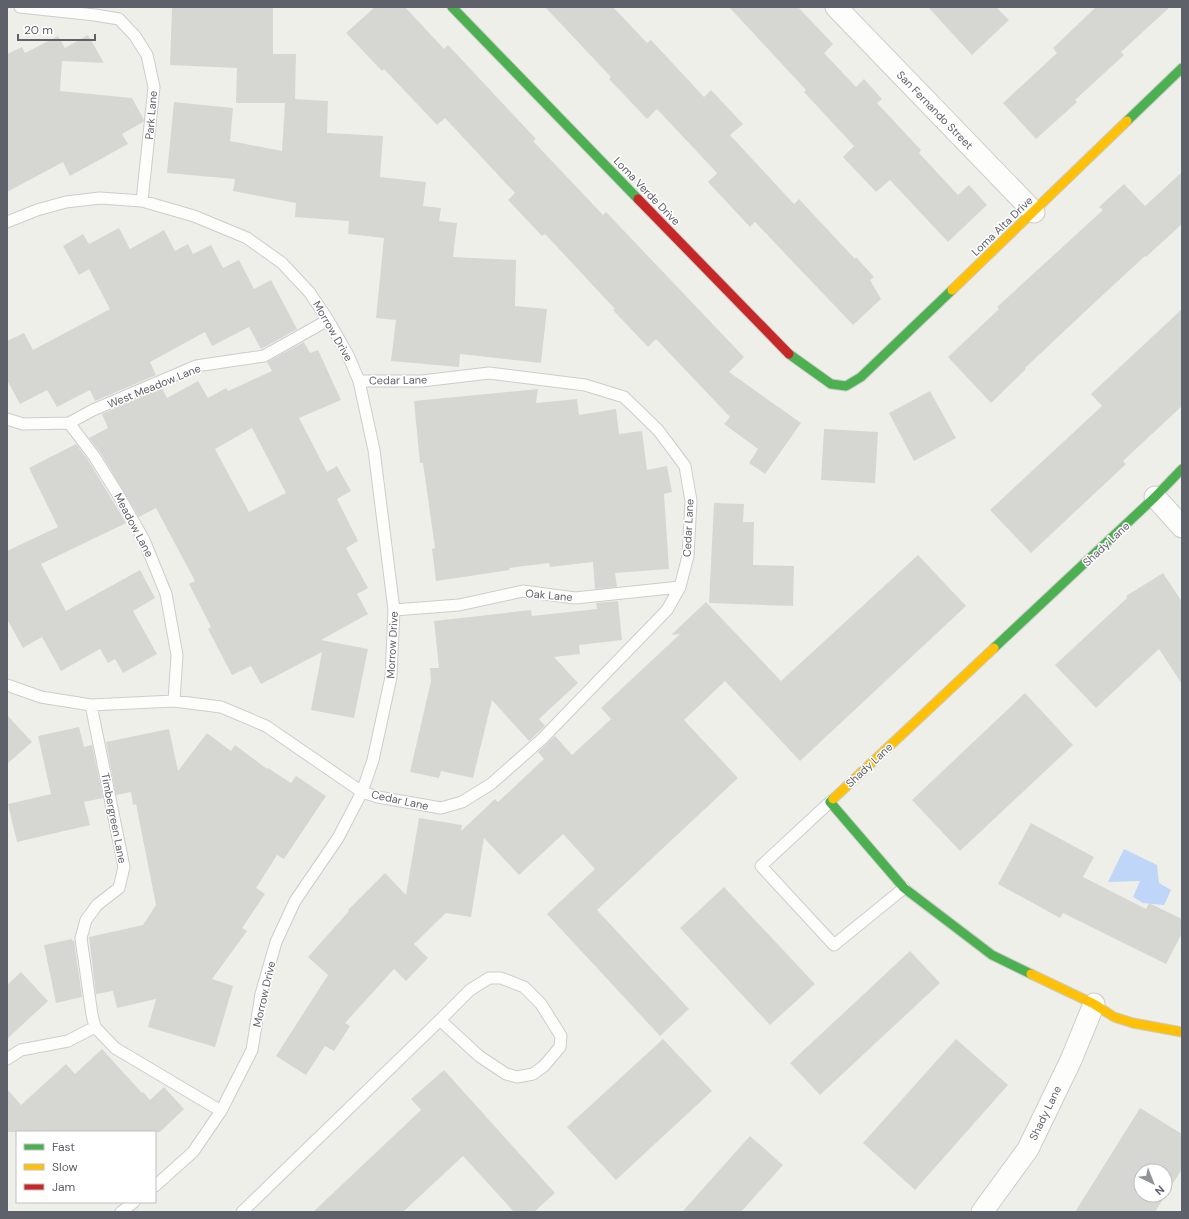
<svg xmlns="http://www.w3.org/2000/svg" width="1189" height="1219" viewBox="0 0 1189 1219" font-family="'DM Sans',sans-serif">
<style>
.water{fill:#bfd6f9}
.building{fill:#d6d6d3;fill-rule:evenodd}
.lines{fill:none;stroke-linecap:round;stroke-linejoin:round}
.lane-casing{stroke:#cccdcc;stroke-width:13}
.street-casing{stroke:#cccdcc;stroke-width:23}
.fast-casing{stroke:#cacbcb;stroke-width:11}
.slow-casing{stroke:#cacbcb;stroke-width:11}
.jam-casing{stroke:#cacbcb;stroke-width:11}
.lane{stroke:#fdfdfc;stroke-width:11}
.street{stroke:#fdfdfc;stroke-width:21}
.fast{stroke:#4caf50;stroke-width:9}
.slow{stroke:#ffc107;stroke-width:9}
.jam{stroke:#c62828;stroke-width:9}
.labels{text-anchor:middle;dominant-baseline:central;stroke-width:3;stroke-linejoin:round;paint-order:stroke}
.street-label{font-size:11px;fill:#5e6169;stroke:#fff}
</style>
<rect width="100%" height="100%" fill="#efefea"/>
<path class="water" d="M 1124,849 L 1157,865 L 1159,883 L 1171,890 L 1164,905 L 1143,903 L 1133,897 L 1140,881 L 1108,882 Z"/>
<path class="building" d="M 172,7 L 273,7 L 273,54 L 296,54 L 295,99 L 328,101 L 327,133 L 383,136 L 380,177 L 426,182 L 423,206 L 441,208 L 439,221 L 457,223 L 453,257 L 516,260 L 515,306 L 547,309 L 541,363 L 460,354 L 459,367 L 391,361 L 396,320 L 376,318 L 384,238 L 348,234 L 349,221 L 295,217 L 296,203 L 233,191 L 235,179 L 167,173 L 174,102 L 233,108 L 230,141 L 282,151 L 285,103 L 236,103 L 237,68 L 170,65 Z
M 375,7 L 405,7 L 444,49 L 448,45 L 536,139 L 533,141 L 603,215 L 606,212 L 744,357 L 729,372 L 801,423 L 765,474 L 749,463 L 758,449 L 724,424 L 730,417 L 656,339 L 648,347 L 613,310 L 615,309 L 545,234 L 542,236 L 508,200 L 515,193 L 445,118 L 437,125 L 384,69 L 382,71 L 346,33 Z
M 545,7 L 613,7 L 647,43 L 651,40 L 704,97 L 711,90 L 743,124 L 730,135 L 794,204 L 799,199 L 855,259 L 856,257 L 874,277 L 870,280 L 881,299 L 853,325 L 755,222 L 750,227 L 708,182 L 717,173 L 657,109 L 647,119 L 609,79 L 611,77 Z
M 729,7 L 798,7 L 833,44 L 824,53 L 856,87 L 864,79 L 882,99 L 877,103 L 921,150 L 919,153 L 958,195 L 969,185 L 987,205 L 948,242 L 890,180 L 876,192 L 843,157 L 854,146 L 804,92 L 806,90 Z
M 928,7 L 996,7 L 1009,20 L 972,55 Z
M 1096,7 L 1170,7 L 1121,52 L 1124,55 L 1075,100 L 1077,102 L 1036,139 L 1003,103 L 1057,53 L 1053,48 Z
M 88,35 L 104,63 L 62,61 L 60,91 L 132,98 L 144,120 L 143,122 L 122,134 L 128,144 L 70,176 L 63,162 L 7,192 L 7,54 L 22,47 L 25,53 L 58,36 L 65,48 Z
M 1182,172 L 1182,224 L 1146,257 L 1145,256 L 1092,305 L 1025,368 L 1026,369 L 991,403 L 948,357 L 999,309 L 997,307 L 1103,210 L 1099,207 L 1124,184 L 1145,206 Z
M 119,228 L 130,249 L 164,230 L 175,251 L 188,244 L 193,254 L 211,245 L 223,268 L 239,260 L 254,289 L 271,280 L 297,329 L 261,349 L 249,327 L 212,346 L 205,332 L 150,362 L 156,375 L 95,401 L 90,390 L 57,407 L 47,390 L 20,404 L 7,380 L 7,341 L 24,333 L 33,350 L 110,309 L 89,269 L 79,275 L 63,246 L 83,234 L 89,244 Z
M 1182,309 L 1182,406 L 1123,461 L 1126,464 L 1031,553 L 990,510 L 1102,406 L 1091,394 Z
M 304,342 L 310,353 L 318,350 L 341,400 L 299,418 L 327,472 L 337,466 L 351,491 L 337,499 L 358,541 L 346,548 L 368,588 L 357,594 L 368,614 L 321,640 L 368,649 L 354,718 L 311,710 L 322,652 L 261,684 L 251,666 L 232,675 L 208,629 L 211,627 L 189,584 L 195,581 L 156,508 L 139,517 L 100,452 L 89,438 L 108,428 L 102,414 L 162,388 L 167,398 L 198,381 L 208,398 L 226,388 L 228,391 L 272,371 L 267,362 ZM 252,428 L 286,493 L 249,512 L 215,449 Z
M 538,389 L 536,403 L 577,399 L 579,415 L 616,409 L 619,434 L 642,431 L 647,470 L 667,466 L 672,492 L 664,494 L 669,569 L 615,573 L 617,587 L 595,589 L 593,562 L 550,567 L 549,563 L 509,568 L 510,570 L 436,581 L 432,549 L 435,548 L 423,463 L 420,463 L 414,401 Z
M 930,391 L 956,438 L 914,461 L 889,413 Z
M 824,429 L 878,432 L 875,483 L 821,480 Z
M 76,444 L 88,460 L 126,523 L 41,564 L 66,611 L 140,570 L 155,598 L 133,611 L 157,654 L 123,673 L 115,659 L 108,663 L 100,649 L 61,671 L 42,637 L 23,648 L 7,619 L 7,551 L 58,527 L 29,468 Z
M 714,503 L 744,504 L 743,522 L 754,522 L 753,565 L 794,566 L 793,606 L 709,603 Z
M 918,555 L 966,606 L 800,761 L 725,681 L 684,720 L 738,778 L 597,910 L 689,1009 L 660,1036 L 547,914 L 595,869 L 563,834 L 519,875 L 484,838 L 471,917 L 446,913 L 414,944 L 428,958 L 406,981 L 394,969 L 345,1023 L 350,1026 L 334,1051 L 325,1046 L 306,1075 L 276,1056 L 328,975 L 308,957 L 349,911 L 348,910 L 385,873 L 406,895 L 419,818 L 462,825 L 461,831 L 495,799 L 498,802 L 544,759 L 538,752 L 555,736 L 572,755 L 611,719 L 601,708 L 680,634 L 671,635 L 706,602 L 781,681 Z
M 1163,573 L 1182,602 L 1182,684 L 1159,649 L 1096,708 L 1055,665 L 1127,598 L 1126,596 Z
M 618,601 L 622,640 L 579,645 L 580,654 L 554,657 L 578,683 L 539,719 L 545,726 L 529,741 L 492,700 L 473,778 L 441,771 L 439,778 L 410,772 L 431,681 L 430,668 L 439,668 L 434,621 L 531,610 L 532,616 L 597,609 L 596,603 Z
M 1025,693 L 1073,745 L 960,851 L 912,800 Z
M 7,715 L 32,742 L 7,764 Z
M 79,727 L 84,747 L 92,745 L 103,798 L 84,802 L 90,825 L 17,842 L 8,804 L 51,794 L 38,736 Z
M 169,729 L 178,771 L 207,733 L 231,751 L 235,745 L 267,769 L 268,768 L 291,783 L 296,776 L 326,796 L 284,859 L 277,855 L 256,888 L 265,894 L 242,928 L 247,931 L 212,979 L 233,986 L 215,1047 L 148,1027 L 156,999 L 117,1008 L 113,991 L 96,994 L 89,937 L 143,925 L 156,905 L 136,804 L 133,805 L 131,792 L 116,795 L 106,742 Z
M 1031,823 L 1094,857 L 1083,877 L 1146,909 L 1149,903 L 1182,919 L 1182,933 L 1166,964 L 1063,913 L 1060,918 L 998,884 Z
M 724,887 L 815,984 L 770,1025 L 680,928 Z
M 72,939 L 72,941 L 74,940 L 82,997 L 56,1003 L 44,945 Z
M 910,951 L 940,983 L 820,1095 L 790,1063 Z
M 21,972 L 48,1001 L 7,1039 L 7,985 Z
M 663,1039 L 712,1091 L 616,1180 L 567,1127 Z
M 956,1039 L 1008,1085 L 915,1190 L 863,1143 Z
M 102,1049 L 142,1093 L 143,1092 L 150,1100 L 164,1087 L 184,1109 L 160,1132 L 7,1132 L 7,1089 L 21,1105 L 66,1064 L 75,1074 Z
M 444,1070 L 555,1193 L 534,1212 L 514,1212 L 463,1156 L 403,1212 L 313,1212 L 421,1110 L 411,1099 Z
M 1140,1108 L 1182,1134 L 1182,1169 L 1155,1212 L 1075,1212 ZM 1141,1171 L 1165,1171 L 1165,1195 L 1141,1195 Z
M 750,1136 L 783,1165 L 741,1212 L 682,1212 Z"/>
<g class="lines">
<defs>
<path id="lane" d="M 20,7 L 95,15 L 119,19 L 135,36 L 147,55 L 154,87 L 142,201
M 7,222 L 37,210 L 66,202 L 100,198 L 142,201 L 194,216 L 247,238 L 282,263 L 310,293 L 328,320 L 348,355 L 359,381 L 374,450 L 394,610 L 391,677 L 373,760 L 362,792 L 338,838 L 295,901 L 276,942 L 261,994 L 252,1050 L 221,1111 L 193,1152 L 155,1186
M 7,419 L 23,424 L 69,423 L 93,410 L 196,366 L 264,356 L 328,320
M 69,423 L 94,456 L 119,496 L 144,540 L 166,594 L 177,655 L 174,701
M 394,610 L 459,605 L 523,591 L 575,598 L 680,587
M 7,685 L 41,697 L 91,705 L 174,701 L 221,707 L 266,726 L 362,792 L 378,797 L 441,808 L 462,802 L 491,784 L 542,739 L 667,610 L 680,587 L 688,556 L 691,501 L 685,466 L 658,430 L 624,397 L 585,385 L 489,373 L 422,381 L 359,381
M 91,705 L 124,867 L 119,888 L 97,905 L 86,920 L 81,938 L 92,1015 L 95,1027 L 115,1048 L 221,1111
M 830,802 L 761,866 L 834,945 L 904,888
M 489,978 L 501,978 L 524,987 L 541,1004 L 561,1036 L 560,1047 L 544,1066 L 533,1074 L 517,1077 L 506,1074 L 479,1056 L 440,1020 L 470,990 Z
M 7,1059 L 21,1050 L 68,1041 L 95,1027
M 121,1212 L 134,1202
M 242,1212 L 440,1020"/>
<path id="street" d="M 836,7 L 1034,212
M 1155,497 L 1182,527
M 982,1212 L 1028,1149 L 1071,1060 L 1094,1004"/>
<path id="fast" d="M 452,7 L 638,199
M 1127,121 L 1182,68
M 789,354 L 831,384 L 846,386 L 861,377 L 952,290
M 994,648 L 1155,497 L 1182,469
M 833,799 L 830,802 L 904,888 L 992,955 L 1031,974"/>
<path id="slow" d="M 952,290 L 1127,121
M 833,799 L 994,648
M 1031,974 L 1094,1004 L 1114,1017 L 1133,1023 L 1182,1032"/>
<path id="jam" d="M 638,199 L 789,354"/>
</defs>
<use href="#lane" class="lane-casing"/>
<use href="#street" class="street-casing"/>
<use href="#fast" class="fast-casing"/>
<use href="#slow" class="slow-casing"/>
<use href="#jam" class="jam-casing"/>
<use href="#lane" class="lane"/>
<use href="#street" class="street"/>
<use href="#fast" class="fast"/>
<use href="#slow" class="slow"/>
<use href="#jam" class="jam"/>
</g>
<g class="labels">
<g class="street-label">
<text transform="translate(935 110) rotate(46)">San Fernando Street</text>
<text transform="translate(151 115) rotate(-85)">Park Lane</text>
<text transform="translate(647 191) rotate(46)">Loma Verde Drive</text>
<text transform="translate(1002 226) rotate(-44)">Loma Alta Drive</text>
<text transform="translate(333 331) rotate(60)">Morrow Drive</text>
<text transform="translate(398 380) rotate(-1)">Cedar Lane</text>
<text transform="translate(154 386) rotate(-22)">West Meadow Lane</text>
<text transform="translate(134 525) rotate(62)">Meadow Lane</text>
<text transform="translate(688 528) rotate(-87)">Cedar Lane</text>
<text transform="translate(1106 544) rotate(-43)">Shady Lane</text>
<text transform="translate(549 595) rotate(5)">Oak Lane</text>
<text transform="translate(392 645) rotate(-87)">Morrow Drive</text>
<text transform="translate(869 765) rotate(-43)">Shady Lane</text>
<text transform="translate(400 800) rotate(12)">Cedar Lane</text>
<text transform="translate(114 818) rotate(79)">Timbergreen Lane</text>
<text transform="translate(264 994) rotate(-77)">Morrow Drive</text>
<text transform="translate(1045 1113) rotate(-64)">Shady Lane</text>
</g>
</g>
<rect width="1189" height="1219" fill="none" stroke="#5e6169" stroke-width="16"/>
<rect x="16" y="1131" width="140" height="72" fill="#ffffff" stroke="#bfc0c3"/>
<rect x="24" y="1144" width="20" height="6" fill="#4caf50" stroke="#bfc0c3"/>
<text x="52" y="1151" font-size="12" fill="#5e6169">Fast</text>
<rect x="24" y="1164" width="20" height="6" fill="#ffc107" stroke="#bfc0c3"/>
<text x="52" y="1171" font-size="12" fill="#5e6169">Slow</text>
<rect x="24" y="1184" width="20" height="6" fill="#c62828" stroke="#bfc0c3"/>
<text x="52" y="1191" font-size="12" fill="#5e6169">Jam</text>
<g transform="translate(1153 1183) rotate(137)"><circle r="19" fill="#ffffff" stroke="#bfc0c3"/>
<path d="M0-3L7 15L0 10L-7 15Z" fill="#919396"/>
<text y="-6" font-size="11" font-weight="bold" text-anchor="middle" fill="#5e6169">N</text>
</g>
<path d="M18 34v6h77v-6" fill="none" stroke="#5e6169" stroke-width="2"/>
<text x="24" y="34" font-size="12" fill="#5e6169" stroke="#ffffff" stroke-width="3" paint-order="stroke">20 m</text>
</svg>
